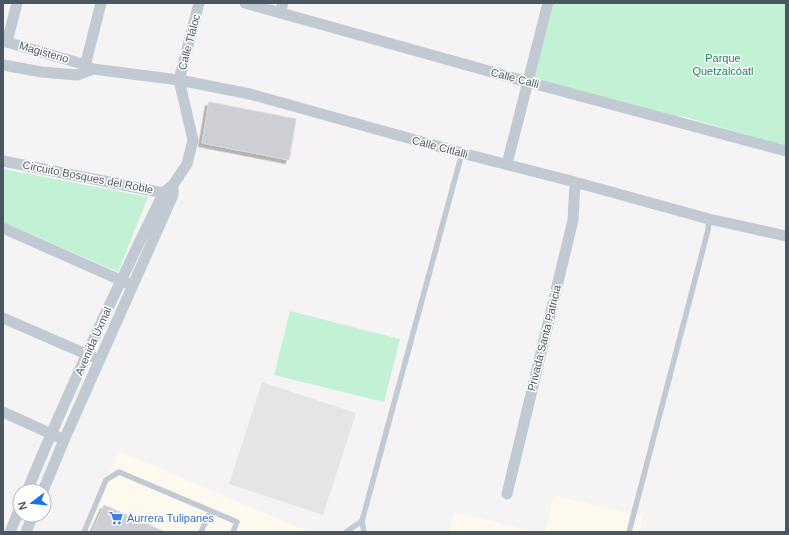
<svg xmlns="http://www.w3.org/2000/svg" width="789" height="535" viewBox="0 0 789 535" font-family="Helvetica,sans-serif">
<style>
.commercial{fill:#fdf9ef}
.education{fill:#e6e4e5}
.green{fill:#c3f1d5}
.building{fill:#cdcfd5;stroke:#d7d9de;filter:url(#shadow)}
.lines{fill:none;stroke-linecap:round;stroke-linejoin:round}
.service{stroke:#c1cad2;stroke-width:5.5}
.minor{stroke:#c1cad2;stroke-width:11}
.labels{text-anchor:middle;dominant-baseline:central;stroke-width:3;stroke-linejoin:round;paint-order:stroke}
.street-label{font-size:11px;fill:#4a5661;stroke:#fff}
.park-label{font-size:11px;fill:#17864f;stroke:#fff}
.shop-label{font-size:11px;fill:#366cbe;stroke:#fff;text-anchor:start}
</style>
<defs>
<filter id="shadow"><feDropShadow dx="-3.5" dy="3.5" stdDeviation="0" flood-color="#0004"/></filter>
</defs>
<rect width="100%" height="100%" fill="#f5f3f3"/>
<path class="commercial" d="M 119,451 L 309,532 L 84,532 Z
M 554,495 L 643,517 L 639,532 L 545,532 Z
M 454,512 L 535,532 L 449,532 Z"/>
<path class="education" d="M 262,382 L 356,413 L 323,515 L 229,484 Z"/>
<path class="green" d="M 554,3 L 786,3 L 786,146 L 685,117 L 679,116 L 678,117 L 534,79 Z
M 3,169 L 148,197 L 118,272 L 3,222 Z
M 290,311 L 400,339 L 384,402 L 274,375 Z"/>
<path class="building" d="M 209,102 L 296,119 L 289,160 L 202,143 Z
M 104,505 L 165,532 L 92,532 Z"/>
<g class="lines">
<path class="service" d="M 84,532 L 106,480 L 119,472 L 237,522 L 233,532
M 201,532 L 210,511
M 346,532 L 362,521
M 364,532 L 362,521 L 462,153
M 629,532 L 708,230 L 709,219"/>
<path class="minor" d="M 245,3 L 528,82 L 786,151
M 280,13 L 283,3
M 3,41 L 79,63 L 93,69 L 179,80 L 250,94 L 462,153 L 575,182 L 709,219 L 786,236
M 7,42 L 17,3
M 3,65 L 42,72 L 77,75 L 93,69
M 84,70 L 101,3
M 3,161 L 169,194
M 507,164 L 548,3
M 3,228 L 127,283
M 3,318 L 93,357
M 3,412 L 58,437
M 27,491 C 69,390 115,291 164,192 L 173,185 L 187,164 L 193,140 L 179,80 L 199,3
M 43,491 L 64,440 L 173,195 L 173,185
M 507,494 L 573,220 L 575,182
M 10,532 L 20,508
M 26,532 L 33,515"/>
</g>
<defs>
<symbol id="supermarket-bare" viewBox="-9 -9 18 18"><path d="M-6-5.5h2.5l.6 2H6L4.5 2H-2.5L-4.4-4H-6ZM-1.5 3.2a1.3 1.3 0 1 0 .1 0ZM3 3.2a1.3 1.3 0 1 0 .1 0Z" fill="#3f7fe0" stroke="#fff" stroke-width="2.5" paint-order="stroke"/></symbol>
</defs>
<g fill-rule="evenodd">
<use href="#supermarket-bare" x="106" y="508" width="20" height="20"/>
</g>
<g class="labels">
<g class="street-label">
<text transform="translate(189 42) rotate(-75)">Calle Tláloc</text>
<text transform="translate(44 52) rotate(16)">Magisterio</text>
<text transform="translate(515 78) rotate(15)">Calle Calli</text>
<text transform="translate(440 147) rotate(15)">Calle Citlalli</text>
<text transform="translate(88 177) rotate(11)">Circuito Bosques del Roble</text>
<text transform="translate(544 338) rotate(-76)">Privada Santa Patricia</text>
<text transform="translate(93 341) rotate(-66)">Avenida Uxmal</text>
</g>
<g class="park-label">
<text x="723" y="58">Parque<tspan x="723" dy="13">Quetzalcóatl</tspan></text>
</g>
<g class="shop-label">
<text x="127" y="518">Aurrera Tulipanes</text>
</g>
</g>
<rect width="789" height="535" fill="none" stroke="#4a5661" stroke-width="8"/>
<g transform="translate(32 503) rotate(254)"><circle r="19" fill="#ffffff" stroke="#b7bbc0"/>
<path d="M0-3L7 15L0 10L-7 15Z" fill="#1a73e8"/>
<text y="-6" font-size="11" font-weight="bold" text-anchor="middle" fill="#4a5661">N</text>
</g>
</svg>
